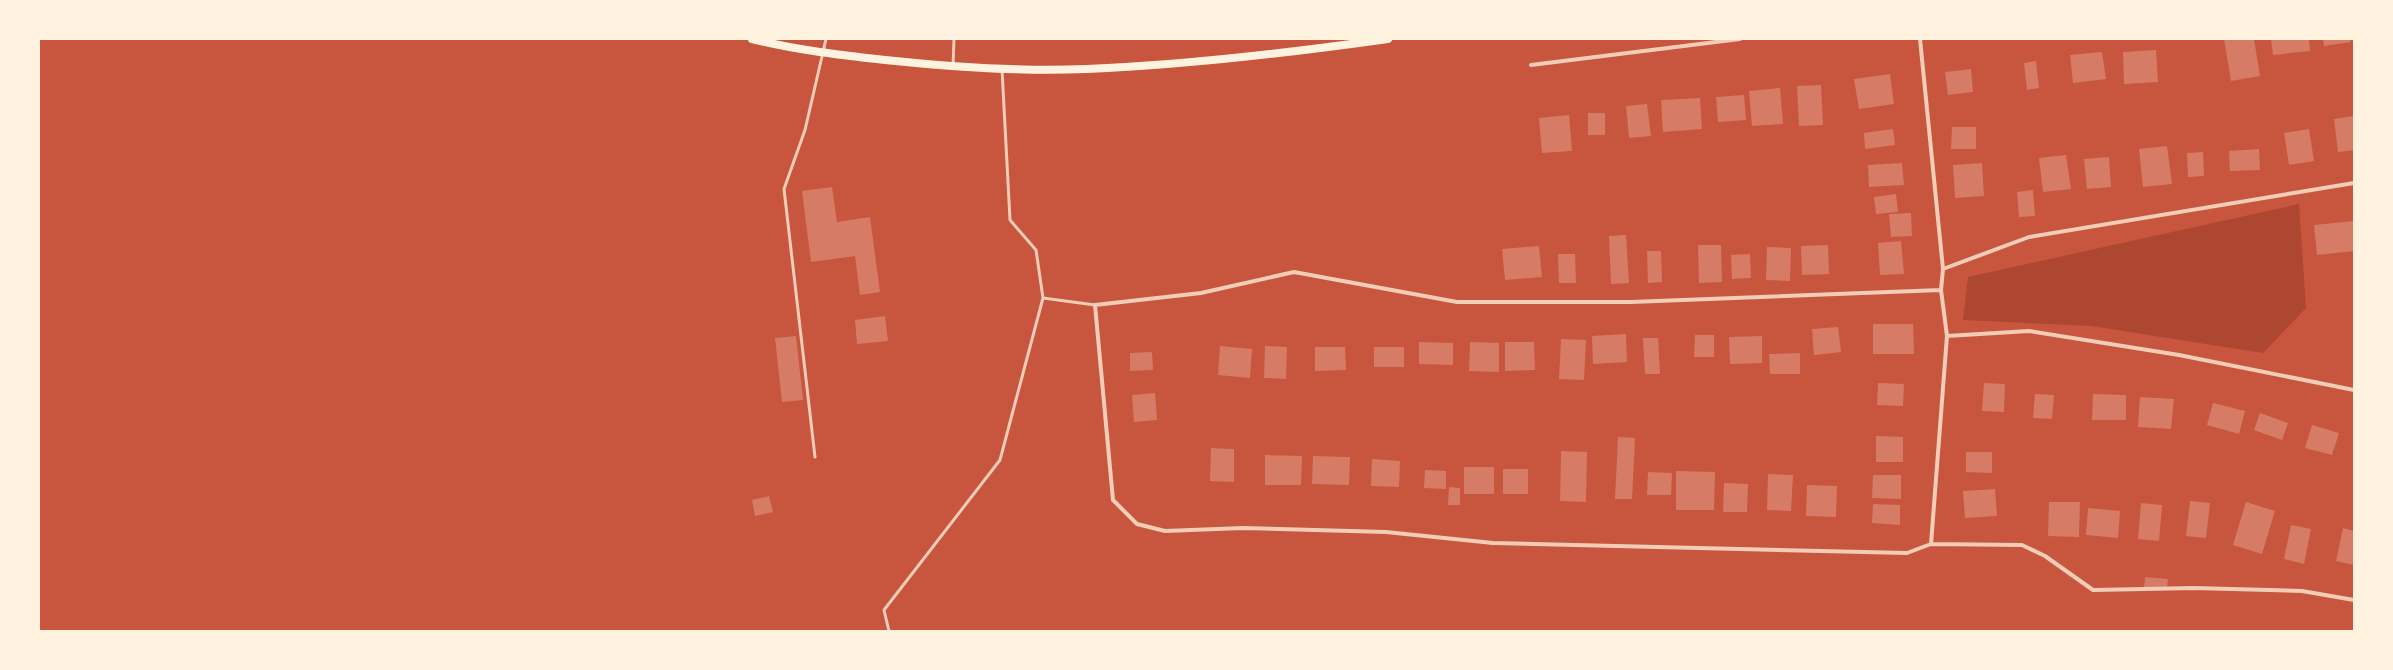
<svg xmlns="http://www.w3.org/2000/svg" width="2393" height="670" viewBox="0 0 2393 670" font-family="Helvetica,sans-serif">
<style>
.green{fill:#ae4732}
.building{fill:#d67c66}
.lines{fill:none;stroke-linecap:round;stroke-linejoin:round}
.service{stroke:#f1ccb7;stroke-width:3}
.minor{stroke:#f1ccb7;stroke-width:4}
.secondary{stroke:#fff3e0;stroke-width:8}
</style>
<rect width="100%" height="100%" fill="#c8553d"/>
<path class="green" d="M 2299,204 L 2306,308 L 2263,353 L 2092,326 L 1963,320 L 1968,277 Z"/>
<path class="building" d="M 2224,39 L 2254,39 L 2260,76 L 2231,81 Z
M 2271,39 L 2309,39 L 2310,51 L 2273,55 Z
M 2323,39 L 2350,39 L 2351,42 L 2324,46 Z
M 2156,50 L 2158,82 L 2124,84 L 2123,52 Z
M 2102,52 L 2106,79 L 2073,83 L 2070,55 Z
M 2036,61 L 2039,88 L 2027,90 L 2024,63 Z
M 1971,69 L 1973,92 L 1948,95 L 1945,72 Z
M 1890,74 L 1894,104 L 1859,109 L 1854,79 Z
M 1821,85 L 1823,125 L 1799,126 L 1797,86 Z
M 1780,88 L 1783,124 L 1752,126 L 1749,91 Z
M 1744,95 L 1746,120 L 1718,122 L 1716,97 Z
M 1700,98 L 1702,129 L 1663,132 L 1661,100 Z
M 1647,104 L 1651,136 L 1629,138 L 1626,106 Z
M 1588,113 L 1605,113 L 1605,135 L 1588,135 Z
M 1569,115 L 1572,151 L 1542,153 L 1539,118 Z
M 2354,116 L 2354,150 L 2338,152 L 2334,119 Z
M 1952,127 L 1976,127 L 1976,149 L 1951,149 Z
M 1893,129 L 1895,145 L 1865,149 L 1864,133 Z
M 2309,129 L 2314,161 L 2289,165 L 2284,133 Z
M 2167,146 L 2172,184 L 2143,187 L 2139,149 Z
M 2259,149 L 2260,170 L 2230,171 L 2229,151 Z
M 2203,152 L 2204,176 L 2188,177 L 2187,153 Z
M 2066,155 L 2071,189 L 2043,192 L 2039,158 Z
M 2109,157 L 2111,187 L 2087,189 L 2084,159 Z
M 1902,163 L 1904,185 L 1869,187 L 1868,165 Z
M 1982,163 L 1984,196 L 1955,198 L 1953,165 Z
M 832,187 L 837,222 L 870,217 L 880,292 L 860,295 L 855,256 L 811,262 L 802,191 Z
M 2033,190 L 2035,216 L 2019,217 L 2017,192 Z
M 1896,194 L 1898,212 L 1876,214 L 1874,197 Z
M 1911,213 L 1912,236 L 1891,237 L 1889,214 Z
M 2354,221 L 2354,251 L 2317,255 L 2314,225 Z
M 1626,235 L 1629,283 L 1611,284 L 1609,236 Z
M 1901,241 L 1904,274 L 1880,275 L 1878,243 Z
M 1698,245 L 1721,245 L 1722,282 L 1699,283 Z
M 1828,245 L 1829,274 L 1802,275 L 1801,246 Z
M 1539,246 L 1542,277 L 1505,280 L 1502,249 Z
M 1767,247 L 1791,248 L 1790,281 L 1766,280 Z
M 1647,251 L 1661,251 L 1662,282 L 1648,283 Z
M 1558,254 L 1575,254 L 1576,283 L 1559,283 Z
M 1750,254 L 1751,278 L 1732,279 L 1731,255 Z
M 885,316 L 888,341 L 857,344 L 855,320 Z
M 1873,324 L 1913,324 L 1914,354 L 1873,354 Z
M 1838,327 L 1841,352 L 1814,355 L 1812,329 Z
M 1626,334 L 1627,362 L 1593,364 L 1592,336 Z
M 1695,335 L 1714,335 L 1714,357 L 1694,357 Z
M 796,336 L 803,400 L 782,402 L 775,338 Z
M 1762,336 L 1762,363 L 1730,364 L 1729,337 Z
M 1643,338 L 1658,338 L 1660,374 L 1645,374 Z
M 1561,339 L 1586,340 L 1584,380 L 1559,379 Z
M 1419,342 L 1453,343 L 1453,365 L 1419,364 Z
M 1470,342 L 1499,343 L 1499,372 L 1469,371 Z
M 1505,342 L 1534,342 L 1535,370 L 1505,371 Z
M 1220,346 L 1252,349 L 1250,378 L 1218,375 Z
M 1265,346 L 1287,347 L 1286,379 L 1264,378 Z
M 1315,347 L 1345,347 L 1346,370 L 1315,371 Z
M 1374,347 L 1404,347 L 1404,367 L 1374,367 Z
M 1152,352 L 1153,370 L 1130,371 L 1130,353 Z
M 1800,353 L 1800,374 L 1770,374 L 1769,354 Z
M 1878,383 L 1904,384 L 1903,406 L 1877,405 Z
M 1984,383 L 2005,384 L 2004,412 L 1982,411 Z
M 1155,393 L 1157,420 L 1134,422 L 1132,395 Z
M 2035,394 L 2054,395 L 2052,419 L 2033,418 Z
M 2093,394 L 2126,395 L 2126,420 L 2092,420 Z
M 2140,397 L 2174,399 L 2171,429 L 2138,427 Z
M 2213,403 L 2245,411 L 2239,434 L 2207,425 Z
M 2260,413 L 2288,423 L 2282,440 L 2254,430 Z
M 2312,425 L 2339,433 L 2332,455 L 2305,448 Z
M 1876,436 L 1903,437 L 1903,462 L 1876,462 Z
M 1618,437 L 1635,438 L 1632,499 L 1615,499 Z
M 1211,448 L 1234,449 L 1234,482 L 1210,481 Z
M 1561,451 L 1587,452 L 1586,502 L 1560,501 Z
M 1966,452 L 1992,452 L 1992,473 L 1966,472 Z
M 1265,455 L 1302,456 L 1301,485 L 1265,485 Z
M 1313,456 L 1350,457 L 1349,485 L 1312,484 Z
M 1372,459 L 1400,461 L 1399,487 L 1371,486 Z
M 1464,467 L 1494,467 L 1494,494 L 1464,494 Z
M 1503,469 L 1528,469 L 1528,494 L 1503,494 Z
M 1425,470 L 1446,471 L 1446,489 L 1424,488 Z
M 1676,471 L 1715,472 L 1714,510 L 1676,510 Z
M 1648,472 L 1672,473 L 1671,495 L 1647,495 Z
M 1768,474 L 1793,475 L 1791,511 L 1767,510 Z
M 1873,475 L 1901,475 L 1901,499 L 1872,498 Z
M 1724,483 L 1748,484 L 1747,512 L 1723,512 Z
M 1807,485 L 1837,486 L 1836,517 L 1806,516 Z
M 1449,487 L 1460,488 L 1460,505 L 1448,505 Z
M 1995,489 L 1997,516 L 1965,518 L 1963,491 Z
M 769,496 L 773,512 L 755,516 L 752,500 Z
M 2190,501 L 2210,503 L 2206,538 L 2186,536 Z
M 2049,502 L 2080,502 L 2079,537 L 2048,536 Z
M 2246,502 L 2275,511 L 2262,554 L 2233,545 Z
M 2141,503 L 2162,505 L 2159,541 L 2138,539 Z
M 1873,504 L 1900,505 L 1900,525 L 1872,523 Z
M 2088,508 L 2120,511 L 2118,538 L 2086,535 Z
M 2291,525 L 2311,529 L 2304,564 L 2284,559 Z
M 2343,528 L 2354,531 L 2354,565 L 2336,561 Z
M 2145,577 L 2168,579 L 2167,590 L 2144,588 Z"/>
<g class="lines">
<path class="service" d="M 953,66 L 954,39
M 1002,69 L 1010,220 L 1036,250 L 1043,298 L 1095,305
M 815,457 L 784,189 L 805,130 L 826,39
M 889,631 L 884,610 L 1000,460 L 1043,298"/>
<path class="minor" d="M 1920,39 L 1943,269 L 1941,290 L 1947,336 L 1931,544
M 1531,65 L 1740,39
M 1943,269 L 2029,237 L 2354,183
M 1941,290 L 1631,302 L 1457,302 L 1294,272 L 1201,293 L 1095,305 L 1113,500 L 1137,524 L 1165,531 L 1243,528 L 1386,532 L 1493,543 L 1907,553 L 1931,544 L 2022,545 L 2045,556 L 2093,590 L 2194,588 L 2302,591 L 2354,600
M 1947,336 L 2029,331 L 2179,355 L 2354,390"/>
<path class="secondary" d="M 752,39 C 796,50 840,55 885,60 C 952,67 1020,72 1087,69 C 1188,65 1288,53 1388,39"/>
</g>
<rect width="2393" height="670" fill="none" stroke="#fff3e0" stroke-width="80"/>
</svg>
